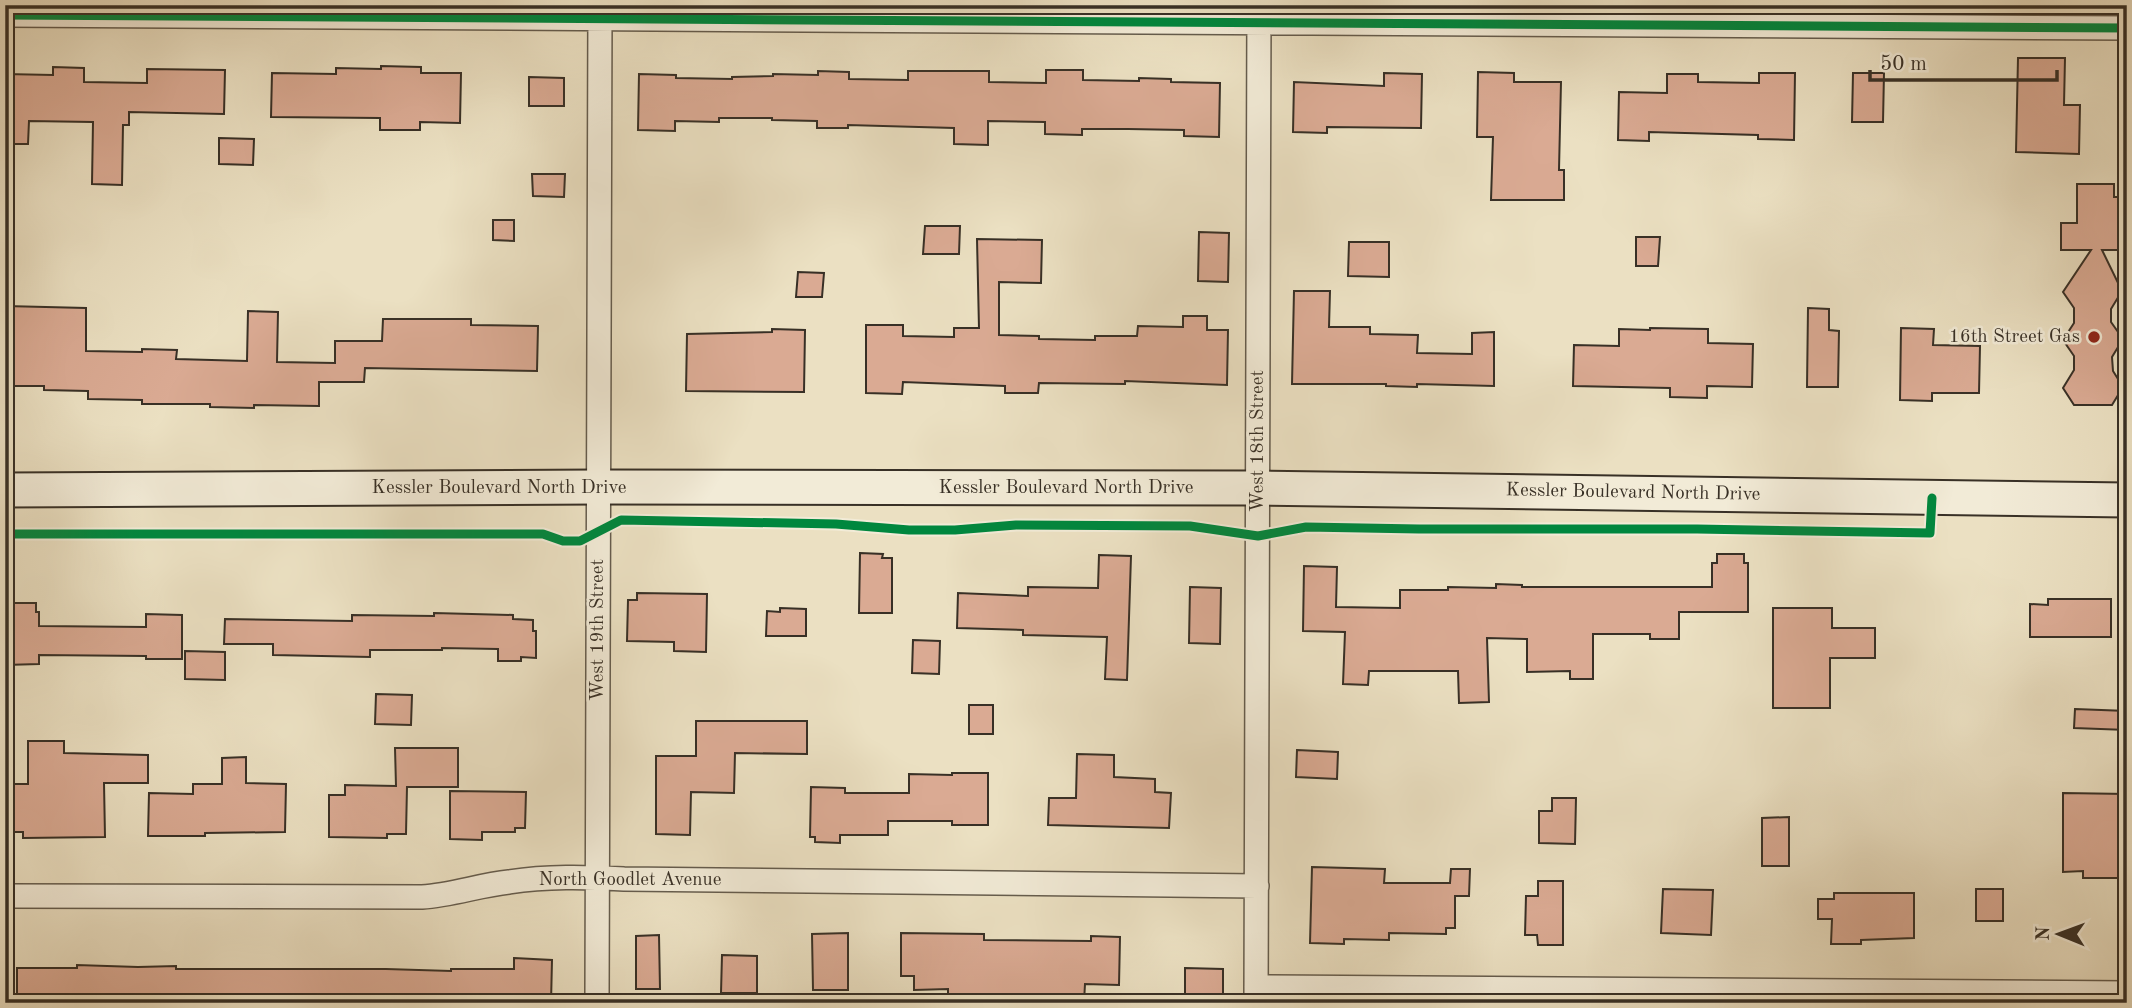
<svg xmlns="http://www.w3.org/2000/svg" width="2132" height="1008" viewBox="0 0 2132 1008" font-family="'Old Standard TT',serif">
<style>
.building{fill:#daaa93;stroke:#383026;stroke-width:2}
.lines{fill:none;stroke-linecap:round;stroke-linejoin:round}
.minor-casing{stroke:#655c4d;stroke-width:26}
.secondary-casing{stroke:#383026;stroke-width:37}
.minor{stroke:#f2ebd7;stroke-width:23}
.secondary{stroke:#f2ebd7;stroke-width:33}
.cycleway-casing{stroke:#f2ebd7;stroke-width:13}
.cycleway{stroke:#00873e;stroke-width:9}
.poi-dot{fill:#8f2418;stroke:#f2ebd7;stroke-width:2.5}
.labels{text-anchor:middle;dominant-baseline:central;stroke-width:5;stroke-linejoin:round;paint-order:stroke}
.poi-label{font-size:19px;fill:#383026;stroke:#f2ebd7;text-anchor:end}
.street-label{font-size:19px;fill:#383026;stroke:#f2ebd7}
</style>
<rect width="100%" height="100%" fill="#ebe0c2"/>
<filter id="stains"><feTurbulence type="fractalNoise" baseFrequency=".00286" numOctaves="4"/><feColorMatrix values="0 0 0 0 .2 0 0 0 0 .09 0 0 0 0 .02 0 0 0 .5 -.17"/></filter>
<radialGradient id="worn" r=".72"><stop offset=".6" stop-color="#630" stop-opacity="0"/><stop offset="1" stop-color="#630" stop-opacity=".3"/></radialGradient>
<path class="building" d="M 2018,58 L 2065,58 L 2064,105 L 2080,105 L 2079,154 L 2016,152 Z
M 381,66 L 421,67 L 421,73 L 461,73 L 460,123 L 420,122 L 420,130 L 380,130 L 380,118 L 271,117 L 272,73 L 336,74 L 336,68 L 381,69 Z
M 53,67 L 84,68 L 84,82 L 147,83 L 147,69 L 225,70 L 224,114 L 129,112 L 129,125 L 123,125 L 122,185 L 92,184 L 93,122 L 29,121 L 28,144 L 5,144 L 5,74 L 53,75 Z
M 1046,70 L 1083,70 L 1083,80 L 1139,81 L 1139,78 L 1171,79 L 1171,82 L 1220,83 L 1219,137 L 1184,136 L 1184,130 L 1128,129 L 1082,129 L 1082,135 L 1045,134 L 1045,122 L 988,121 L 988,145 L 954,144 L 954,128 L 848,125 L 848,128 L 817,128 L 817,121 L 772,120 L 772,118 L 719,118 L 719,122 L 675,121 L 675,131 L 638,130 L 639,74 L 676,75 L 676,78 L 732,79 L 732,77 L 773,76 L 773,74 L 818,75 L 818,71 L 849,72 L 849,79 L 908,80 L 908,71 L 989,71 L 989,82 L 1046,83 Z
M 1478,72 L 1514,73 L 1514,82 L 1561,82 L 1559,170 L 1564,170 L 1564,200 L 1491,200 L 1493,137 L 1477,137 Z
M 1384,73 L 1422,74 L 1421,128 L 1327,127 L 1327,133 L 1293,132 L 1294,82 L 1384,86 Z
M 1759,73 L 1795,73 L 1794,140 L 1758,139 L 1758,135 L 1649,132 L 1649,141 L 1618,140 L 1619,92 L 1667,93 L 1667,74 L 1698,74 L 1698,82 L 1759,83 Z
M 1853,73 L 1884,73 L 1883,122 L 1852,122 Z
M 529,77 L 564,78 L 564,106 L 529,106 Z
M 219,138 L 254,139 L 253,165 L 219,164 Z
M 532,174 L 565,174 L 564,197 L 533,196 Z
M 2077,184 L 2114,184 L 2114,197 L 2127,197 L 2127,250 L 2102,250 L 2122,291 L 2111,309 L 2111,322 L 2123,339 L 2112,357 L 2113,371 L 2123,387 L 2112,405 L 2074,405 L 2063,388 L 2074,370 L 2074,356 L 2063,340 L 2074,323 L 2074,308 L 2063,292 L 2091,250 L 2061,250 L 2061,223 L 2077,223 Z
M 493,220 L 514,220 L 514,241 L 493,240 Z
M 925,226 L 960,226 L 959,254 L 923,254 Z
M 1199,232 L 1229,233 L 1228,282 L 1198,281 Z
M 1636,237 L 1660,237 L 1658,266 L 1636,266 Z
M 977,239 L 1042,240 L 1041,283 L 999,282 L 999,335 L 1039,336 L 1039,339 L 1095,340 L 1095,336 L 1137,336 L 1138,326 L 1183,327 L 1183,316 L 1207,316 L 1207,330 L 1228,330 L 1227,385 L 1125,381 L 1125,384 L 1039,383 L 1038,393 L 1005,393 L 1005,386 L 903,382 L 902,394 L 866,393 L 866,325 L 903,325 L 903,336 L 954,337 L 954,328 L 979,328 Z
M 1349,242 L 1389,242 L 1389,277 L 1348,276 Z
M 798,272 L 824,273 L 822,297 L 796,297 Z
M 1294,291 L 1330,291 L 1329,327 L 1370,327 L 1370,334 L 1418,335 L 1417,353 L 1472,354 L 1472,333 L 1494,332 L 1494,386 L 1417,384 L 1417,387 L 1386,386 L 1386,384 L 1292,384 Z
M 5,306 L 86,308 L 86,351 L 142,352 L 142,349 L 177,350 L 176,359 L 247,361 L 248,311 L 278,312 L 277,362 L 335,363 L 335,341 L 382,341 L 383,319 L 471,319 L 471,325 L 538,326 L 537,371 L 365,368 L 364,382 L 319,382 L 319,406 L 254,405 L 254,408 L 210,407 L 210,404 L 142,404 L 142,400 L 88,399 L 88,391 L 44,390 L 44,386 L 5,386 Z
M 1808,308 L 1829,309 L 1829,330 L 1839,331 L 1838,387 L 1807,387 Z
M 1650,328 L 1708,329 L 1708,343 L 1753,344 L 1752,387 L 1707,386 L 1707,398 L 1670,397 L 1670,388 L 1573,386 L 1574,345 L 1619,346 L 1619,329 L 1650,330 Z
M 1901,328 L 1934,329 L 1933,345 L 1980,346 L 1979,393 L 1932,393 L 1932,401 L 1900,400 Z
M 772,329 L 805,330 L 804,392 L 686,391 L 687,334 L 772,332 Z
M 860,553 L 883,554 L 882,558 L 892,558 L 892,613 L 859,613 Z
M 1717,554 L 1744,554 L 1744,563 L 1748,563 L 1748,612 L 1679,612 L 1679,639 L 1650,639 L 1650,634 L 1593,634 L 1593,679 L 1570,679 L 1570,671 L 1527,672 L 1527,639 L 1487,638 L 1489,702 L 1459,703 L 1458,671 L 1369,671 L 1368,685 L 1343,684 L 1345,632 L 1303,631 L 1304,566 L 1337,567 L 1336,607 L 1400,608 L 1400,590 L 1448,590 L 1448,587 L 1496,588 L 1496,584 L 1522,585 L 1522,587 L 1712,587 L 1712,563 L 1717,563 Z
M 1099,555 L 1131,556 L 1127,680 L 1105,679 L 1107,637 L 1023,635 L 1023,630 L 957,628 L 958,593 L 1028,596 L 1028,587 L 1098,588 Z
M 1190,587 L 1221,588 L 1220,644 L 1189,643 Z
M 637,593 L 707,594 L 706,652 L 674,651 L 674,642 L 627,641 L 628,600 L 637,600 Z
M 2048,599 L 2111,599 L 2111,637 L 2030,637 L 2030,604 L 2048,605 Z
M 12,603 L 36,603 L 36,612 L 39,612 L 39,626 L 146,627 L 146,614 L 182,615 L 182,659 L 146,659 L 146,656 L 39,655 L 39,664 L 5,665 L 5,611 L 12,610 Z
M 780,608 L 806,609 L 806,636 L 766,636 L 767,611 L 780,612 Z
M 1773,608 L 1832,608 L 1832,628 L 1875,628 L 1875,658 L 1830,658 L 1830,708 L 1773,708 Z
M 434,613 L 513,615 L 513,619 L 533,620 L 533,631 L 536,631 L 536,658 L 521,657 L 521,661 L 498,661 L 498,649 L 442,648 L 442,650 L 370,650 L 370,657 L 273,655 L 273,644 L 224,644 L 225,619 L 352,621 L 352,615 L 434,616 Z
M 913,640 L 940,641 L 939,674 L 912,673 Z
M 185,651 L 225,652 L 225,680 L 185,679 Z
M 376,694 L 412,695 L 411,725 L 375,724 Z
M 969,705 L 993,705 L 993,734 L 969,734 Z
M 2075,709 L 2127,711 L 2127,730 L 2074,728 Z
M 696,721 L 807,721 L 807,754 L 735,753 L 734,793 L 691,792 L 690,835 L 656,834 L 656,756 L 696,756 Z
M 28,741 L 64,741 L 64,753 L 148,755 L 148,783 L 104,783 L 105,837 L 23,838 L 23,832 L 12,832 L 12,784 L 28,784 Z
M 395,748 L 458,748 L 458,787 L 407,787 L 406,834 L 387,834 L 387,838 L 329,837 L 329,795 L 345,795 L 345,785 L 396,786 Z
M 1297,750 L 1338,752 L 1337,779 L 1296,777 Z
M 1077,754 L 1114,755 L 1114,777 L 1155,779 L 1155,792 L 1171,793 L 1169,828 L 1048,825 L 1049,798 L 1076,798 Z
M 246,757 L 246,783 L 286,784 L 285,832 L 205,833 L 205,836 L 148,836 L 149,793 L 193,794 L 193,784 L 222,784 L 222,758 Z
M 952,773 L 988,773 L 988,825 L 952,825 L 952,821 L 888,821 L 888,835 L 840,835 L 840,843 L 815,842 L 815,837 L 810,837 L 811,787 L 845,788 L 845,793 L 909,793 L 909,774 L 952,775 Z
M 450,791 L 526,792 L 525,828 L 515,828 L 515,832 L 482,832 L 482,840 L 450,839 Z
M 2063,793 L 2127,794 L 2127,878 L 2083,878 L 2083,871 L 2063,872 Z
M 1552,798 L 1576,798 L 1575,844 L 1539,843 L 1539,811 L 1552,811 Z
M 1789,817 L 1789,866 L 1762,866 L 1762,818 Z
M 1312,867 L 1385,869 L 1384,883 L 1450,883 L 1451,869 L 1470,869 L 1469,896 L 1455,896 L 1455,928 L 1446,928 L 1446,934 L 1389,933 L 1389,940 L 1344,939 L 1344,944 L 1310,943 Z
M 1538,881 L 1563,881 L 1563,945 L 1538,945 L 1537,935 L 1525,935 L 1526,896 L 1538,896 Z
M 1663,889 L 1713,890 L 1711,935 L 1661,933 Z
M 1976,889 L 2003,889 L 2003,921 L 1976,921 Z
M 1834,893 L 1914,893 L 1914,938 L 1861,940 L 1861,944 L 1831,944 L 1832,919 L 1818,919 L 1818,899 L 1834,899 Z
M 848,933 L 848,990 L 813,990 L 812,934 Z
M 901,933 L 984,934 L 984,940 L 1091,941 L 1091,936 L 1120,937 L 1119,985 L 1085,984 L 1084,1002 L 969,1001 L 969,1003 L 948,1003 L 948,989 L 914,990 L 914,976 L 901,976 Z
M 659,935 L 660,989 L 636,989 L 636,936 Z
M 722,955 L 757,956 L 757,993 L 721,993 Z
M 514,958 L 552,960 L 551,1003 L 202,1003 L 202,998 L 17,997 L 17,968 L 77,968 L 77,965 L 138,967 L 176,966 L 176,969 L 386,969 L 451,971 L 451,969 L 514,969 Z
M 1185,968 L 1223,969 L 1223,1003 L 1185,1003 Z"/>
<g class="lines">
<defs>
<path id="minor" d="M 5,15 L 2127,28
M 5,896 L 422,897 C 452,895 480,885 509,882 C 547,876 585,877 624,879 L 1257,886
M 1256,987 L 2127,993
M 597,1003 L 600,5
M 1256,1003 L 1259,5"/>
<path id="secondary" d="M 5,490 L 598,487 L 1258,488 L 2127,500"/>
</defs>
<use href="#minor" class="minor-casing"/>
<use href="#secondary" class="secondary-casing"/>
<use href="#minor" class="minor"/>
<use href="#secondary" class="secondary"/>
<defs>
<path id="cycleway" d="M 5,15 L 2127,28
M 5,534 L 543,534 L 563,541 L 580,541 L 621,520 L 836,524 L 909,530 L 955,530 L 1016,525 L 1190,526 L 1258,536 L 1306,527 L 1419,529 L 1697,529 L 1930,533 L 1932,498"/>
</defs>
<use href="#cycleway" class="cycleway-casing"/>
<use href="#cycleway" class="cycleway"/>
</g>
<circle class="poi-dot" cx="2094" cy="337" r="7"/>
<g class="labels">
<g class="poi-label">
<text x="2080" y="337">16th Street Gas</text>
</g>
<g class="street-label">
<text transform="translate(1258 441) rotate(-90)">West 18th Street</text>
<text x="499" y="488">Kessler Boulevard North Drive</text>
<text x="1066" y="488">Kessler Boulevard North Drive</text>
<text transform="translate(1633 493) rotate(1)">Kessler Boulevard North Drive</text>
<text transform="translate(598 630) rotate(-90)">West 19th Street</text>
<text x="630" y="880">North Goodlet Avenue</text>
</g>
</g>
<rect width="2132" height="1008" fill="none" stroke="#ebe0c2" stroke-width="28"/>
<rect x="7" y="7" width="2118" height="994" fill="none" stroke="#383026" stroke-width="3.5"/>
<rect x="14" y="14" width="2104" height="980" fill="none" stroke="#383026" stroke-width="2"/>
<g transform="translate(2059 934) rotate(271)" stroke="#f2ebd7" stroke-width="5" paint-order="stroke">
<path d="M0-5L12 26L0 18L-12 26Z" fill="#383026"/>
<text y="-10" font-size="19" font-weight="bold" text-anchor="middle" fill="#383026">N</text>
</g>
<path d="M1870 70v10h187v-10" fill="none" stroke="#383026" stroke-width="3.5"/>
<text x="1880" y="70" font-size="21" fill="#383026" stroke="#f2ebd7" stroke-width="5" paint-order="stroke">50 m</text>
<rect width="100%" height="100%" filter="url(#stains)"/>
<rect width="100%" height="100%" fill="url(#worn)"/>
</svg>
